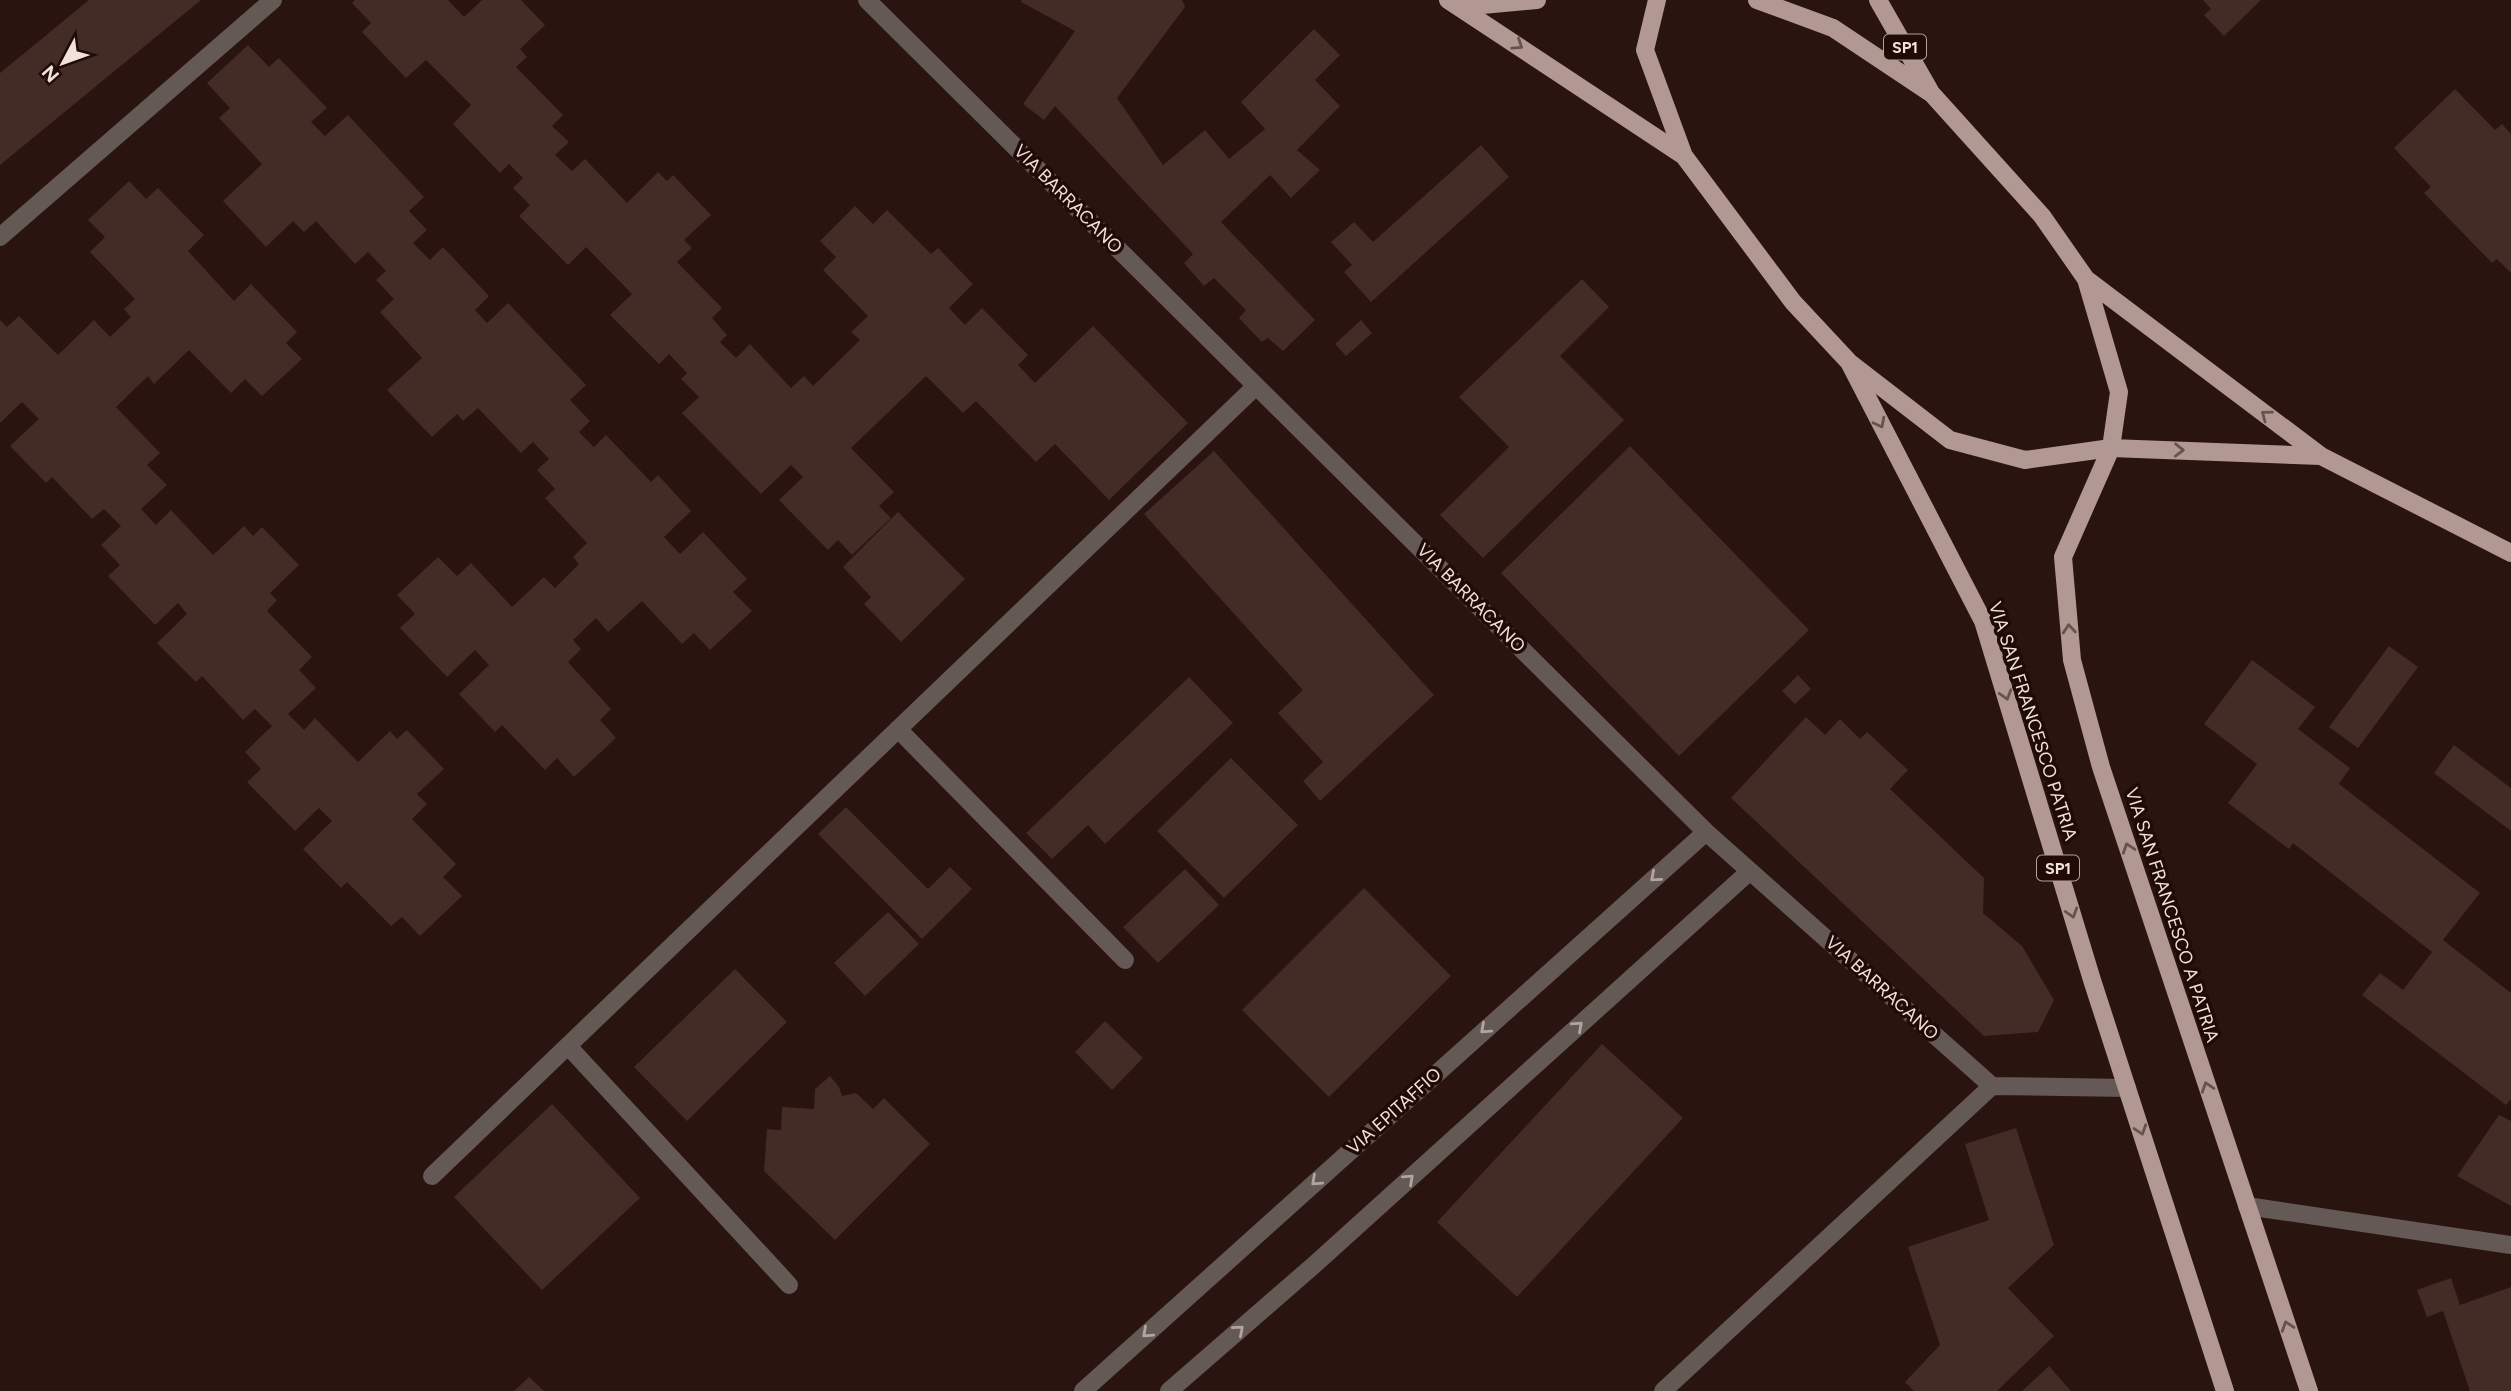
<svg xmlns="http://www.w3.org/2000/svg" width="2511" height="1391" viewBox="0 0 2511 1391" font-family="Figtree,sans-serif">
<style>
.building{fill:#432b26}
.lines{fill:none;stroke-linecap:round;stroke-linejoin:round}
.minor{stroke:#655956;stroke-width:18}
.major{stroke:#b19892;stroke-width:18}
.oneway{stroke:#68524c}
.oneway2{stroke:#b2a4a0}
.labels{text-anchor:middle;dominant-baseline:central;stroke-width:7;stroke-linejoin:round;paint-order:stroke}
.shield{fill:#200b07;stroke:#b2a19d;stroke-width:2}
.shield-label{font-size:16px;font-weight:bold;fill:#f1e1dd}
.street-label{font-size:18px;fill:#f1e1dd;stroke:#200b07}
</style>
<rect width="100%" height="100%" fill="#2a1410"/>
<path class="building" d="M 89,0 L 201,0 L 0,165 L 0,73 Z
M 355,0 L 448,0 L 464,17 L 482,0 L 521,0 L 545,25 L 520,49 L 527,57 L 516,67 L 563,115 L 552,126 L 569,142 L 555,155 L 572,171 L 585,159 L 627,203 L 658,172 L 667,181 L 673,175 L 711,215 L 684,240 L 692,248 L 677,262 L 722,308 L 712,318 L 727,335 L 720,342 L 736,358 L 750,344 L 791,388 L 804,376 L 813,386 L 860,340 L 851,332 L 868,316 L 823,270 L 836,257 L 820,241 L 855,206 L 873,224 L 887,210 L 931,254 L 938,248 L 973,284 L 949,308 L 965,325 L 982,308 L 1028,355 L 1018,365 L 1035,383 L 1093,326 L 1188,423 L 1109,500 L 1055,444 L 1036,462 L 976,401 L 963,413 L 926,376 L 851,448 L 894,492 L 879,506 L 891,518 L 852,555 L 838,540 L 828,550 L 779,500 L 803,477 L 791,465 L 761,494 L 682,413 L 699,397 L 681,379 L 687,373 L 669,354 L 659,364 L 610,315 L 632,294 L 586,247 L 568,265 L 519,216 L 530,205 L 513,188 L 523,178 L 509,164 L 500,173 L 453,124 L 471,105 L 426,60 L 406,78 L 362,32 L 371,23 L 352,3 Z
M 1022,0 L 1182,0 L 1185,7 L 1117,98 L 1163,165 L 1205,130 L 1229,159 L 1265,129 L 1241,102 L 1314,29 L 1340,55 L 1315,80 L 1340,106 L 1297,150 L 1320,170 L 1291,198 L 1270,175 L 1221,222 L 1315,320 L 1283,351 L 1268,338 L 1262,342 L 1239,318 L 1246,310 L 1214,278 L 1204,286 L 1184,263 L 1193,254 L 1055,106 L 1044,120 L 1023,104 L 1075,31 L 1021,2 Z
M 2203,0 L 2261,0 L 2224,36 L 2204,15 L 2211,9 Z
M 248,45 L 269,67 L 279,58 L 327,108 L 311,122 L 325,136 L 348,115 L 424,197 L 409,211 L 427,230 L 413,243 L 430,260 L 443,247 L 489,296 L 475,310 L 487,323 L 508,303 L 586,385 L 570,400 L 590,421 L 579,432 L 594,447 L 606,435 L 651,482 L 658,475 L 691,511 L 664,537 L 680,554 L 703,532 L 747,579 L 733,592 L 752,611 L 710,650 L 694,633 L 682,644 L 642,601 L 608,632 L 596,618 L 573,640 L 581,649 L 568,662 L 611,709 L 600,720 L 616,738 L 574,777 L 557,758 L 545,770 L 502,725 L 495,732 L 459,694 L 489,665 L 475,650 L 447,677 L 400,628 L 415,614 L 397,595 L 438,557 L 457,576 L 471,563 L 512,607 L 544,577 L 555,588 L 579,564 L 573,557 L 587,543 L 545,498 L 555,489 L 537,470 L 549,459 L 533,442 L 521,453 L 478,408 L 463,421 L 457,414 L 432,437 L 387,390 L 422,358 L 380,312 L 394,299 L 376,280 L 386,271 L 368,252 L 355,264 L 316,221 L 304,232 L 293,221 L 266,247 L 223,201 L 262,164 L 219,118 L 230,108 L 207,83 Z
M 2455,89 L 2495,130 L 2502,124 L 2511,134 L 2511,273 L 2497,259 L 2492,263 L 2424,193 L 2431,187 L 2394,148 Z
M 1481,145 L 1509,177 L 1371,302 L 1344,272 L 1352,265 L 1331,242 L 1354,222 L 1373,242 Z
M 129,181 L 146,199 L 158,188 L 204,235 L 188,251 L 234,301 L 251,284 L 297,332 L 286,343 L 302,359 L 262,396 L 245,379 L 231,393 L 189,350 L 154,384 L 148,376 L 116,407 L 160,453 L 147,465 L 167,485 L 141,509 L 156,525 L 171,510 L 213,555 L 244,526 L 253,536 L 262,527 L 299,565 L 270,593 L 277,600 L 267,611 L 312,657 L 299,670 L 316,688 L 288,714 L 304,730 L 315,718 L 358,762 L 390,731 L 397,739 L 407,730 L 444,769 L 417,794 L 427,804 L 412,819 L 456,864 L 443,877 L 462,896 L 420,936 L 402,917 L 391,926 L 347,882 L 341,888 L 303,849 L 332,821 L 319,808 L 295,831 L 247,782 L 261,769 L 245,752 L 272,726 L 255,709 L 243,720 L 202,676 L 196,682 L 157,643 L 187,614 L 178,603 L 155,625 L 108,576 L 120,565 L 101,545 L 121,526 L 104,509 L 92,519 L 52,477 L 46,483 L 10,446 L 39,419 L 22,402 L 0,423 L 0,320 L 7,327 L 19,316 L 58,355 L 94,320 L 110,337 L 131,317 L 124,309 L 135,299 L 90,252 L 105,237 L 88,220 Z
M 1582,279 L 1609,307 L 1560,356 L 1624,420 L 1483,558 L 1440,515 L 1509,447 L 1459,397 Z
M 1361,320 L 1372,333 L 1346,356 L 1335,344 Z
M 1630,446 L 1809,630 L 1679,756 L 1501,573 Z
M 1214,451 L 1434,695 L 1320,801 L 1303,781 L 1323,762 L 1278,713 L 1303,690 L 1144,514 Z
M 898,512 L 965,579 L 901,642 L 864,604 L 871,597 L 843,567 Z
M 2389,646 L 2418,667 L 2358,748 L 2329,727 Z
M 2252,660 L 2315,707 L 2298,729 L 2350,768 L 2339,784 L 2480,893 L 2443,940 L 2511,993 L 2511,1099 L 2506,1105 L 2362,995 L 2380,973 L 2403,990 L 2432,952 L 2293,843 L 2289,849 L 2228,803 L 2257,764 L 2204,724 Z
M 1798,675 L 1811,689 L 1795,704 L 1782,691 Z
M 1189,677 L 1233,723 L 1105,844 L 1088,825 L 1052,859 L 1026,833 Z
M 1806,717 L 1825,735 L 1840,719 L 1860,739 L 1867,732 L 1908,770 L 1890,789 L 1984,878 L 1983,913 L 2022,946 L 2054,1000 L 2038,1032 L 1984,1036 L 1731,798 Z
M 2454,745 L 2511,788 L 2511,831 L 2434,773 Z
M 1231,758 L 1298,825 L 1224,898 L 1157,831 Z
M 846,807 L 928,889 L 950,867 L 972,889 L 922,939 L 818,834 Z
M 1185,869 L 1219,905 L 1158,963 L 1123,927 Z
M 1364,888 L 1451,976 L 1329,1097 L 1242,1010 Z
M 888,912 L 919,944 L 865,996 L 834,963 Z
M 735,969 L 787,1022 L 687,1121 L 634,1067 Z
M 1105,1021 L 1143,1058 L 1112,1090 L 1075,1052 Z
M 1602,1044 L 1683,1118 L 1517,1297 L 1437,1222 Z
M 830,1076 L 839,1087 L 842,1096 L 856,1093 L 873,1109 L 884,1098 L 930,1144 L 835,1240 L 764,1171 L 767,1129 L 781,1130 L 782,1107 L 814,1109 L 815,1089 Z
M 552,1104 L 640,1198 L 542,1290 L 454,1197 Z
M 2499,1115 L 2511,1121 L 2511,1206 L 2457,1176 Z
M 2016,1128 L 2054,1245 L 2008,1288 L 2054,1336 L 1997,1391 L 1914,1391 L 1905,1382 L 1940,1345 L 1908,1247 L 1989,1220 L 1965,1144 Z
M 2451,1278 L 2460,1305 L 2511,1287 L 2511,1391 L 2470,1391 L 2443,1311 L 2427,1317 L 2417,1290 Z
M 2049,1366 L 2071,1391 L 2022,1391 Z
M 529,1377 L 544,1391 L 514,1391 Z"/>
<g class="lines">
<path class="minor" d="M 867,0 L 1706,832 L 1992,1086 L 2127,1088
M 0,237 L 273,0
M 898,729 L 1125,960
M 568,1046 L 789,1285
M 432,1176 L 1256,386
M 2247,1206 L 2511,1245
M 1083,1391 L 1706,832
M 1169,1391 L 1314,1265 L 1750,871
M 1663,1391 L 1992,1086"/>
<path class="major" d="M 1448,0 L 1684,156
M 1657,0 L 1645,50 L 1684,156 L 1793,302 L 1849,362 L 1950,440 L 2025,460 L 2111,448 L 2321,456
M 1757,0 L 1833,28 L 1932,94 L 2042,216 L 2086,279 L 2119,392 L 2111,448 L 2063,557 L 2072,660 L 2101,767 L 2309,1391
M 1878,0 L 1930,91
M 1461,7 L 1537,0
M 2086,279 L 2321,456 L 2511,553
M 1849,362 L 1983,621 L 2092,980 L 2225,1391"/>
</g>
<defs><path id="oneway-chevron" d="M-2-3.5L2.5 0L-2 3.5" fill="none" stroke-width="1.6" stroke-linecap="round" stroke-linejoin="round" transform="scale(1.75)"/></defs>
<g class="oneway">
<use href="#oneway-chevron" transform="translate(1518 45) rotate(34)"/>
<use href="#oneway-chevron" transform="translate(2266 415) rotate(-143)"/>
<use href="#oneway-chevron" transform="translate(1880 423) rotate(63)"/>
<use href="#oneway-chevron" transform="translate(2179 450) rotate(1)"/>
<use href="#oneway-chevron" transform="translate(2069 629) rotate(-95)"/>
<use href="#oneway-chevron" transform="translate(2006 695) rotate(73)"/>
<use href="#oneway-chevron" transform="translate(2128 848) rotate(-108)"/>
<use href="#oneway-chevron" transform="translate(2072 913) rotate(73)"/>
<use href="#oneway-chevron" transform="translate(2207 1087) rotate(-108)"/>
<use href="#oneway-chevron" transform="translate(2141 1130) rotate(72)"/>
<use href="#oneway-chevron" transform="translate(2287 1326) rotate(-108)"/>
</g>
<g class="oneway2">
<use href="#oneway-chevron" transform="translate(1655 877) rotate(139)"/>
<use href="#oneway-chevron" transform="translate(1578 1026) rotate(-42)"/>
<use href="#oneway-chevron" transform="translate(1485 1029) rotate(138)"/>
<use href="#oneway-chevron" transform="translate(1409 1179) rotate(-42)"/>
<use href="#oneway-chevron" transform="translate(1316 1181) rotate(138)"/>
<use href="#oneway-chevron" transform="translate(1239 1330) rotate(-41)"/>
<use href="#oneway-chevron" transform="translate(1147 1333) rotate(138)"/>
</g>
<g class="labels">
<g class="shield">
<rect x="1884" y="34.5" width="42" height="25" rx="5"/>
<rect x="2037" y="855.5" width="42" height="25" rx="5"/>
</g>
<g class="shield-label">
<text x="1905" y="47">SP1</text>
<text x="2058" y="868">SP1</text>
</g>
<g class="street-label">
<text transform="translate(1068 199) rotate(45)">VIA BARRACANO</text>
<text transform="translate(1471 598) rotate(45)">VIA BARRACANO</text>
<text transform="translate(2033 721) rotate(72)">VIA SAN FRANCESCO PATRIA</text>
<text transform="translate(2172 915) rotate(72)">VIA SAN FRANCESCO A PATRIA</text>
<text transform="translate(1882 988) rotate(42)">VIA BARRACANO</text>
<text transform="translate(1394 1111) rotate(-42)">VIA EPITAFFIO</text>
</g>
</g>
<g transform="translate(63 63) rotate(229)" stroke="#200b07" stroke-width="5" paint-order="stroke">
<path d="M0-5L12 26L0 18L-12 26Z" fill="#f1e1dd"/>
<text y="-10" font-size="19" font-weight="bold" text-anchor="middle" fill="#f1e1dd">N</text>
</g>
</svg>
